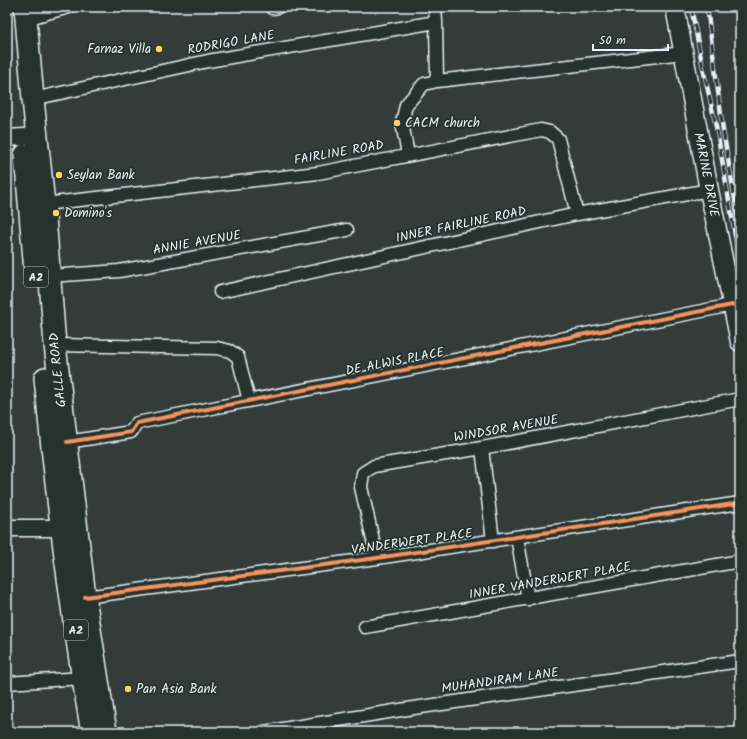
<svg xmlns="http://www.w3.org/2000/svg" width="747" height="739" viewBox="0 0 747 739" font-family="Kalam,sans-serif">
<style>
.lines{fill:none;stroke-linecap:round;stroke-linejoin:round}
.street-casing{stroke:#e8f1f8;stroke-width:15}
.secondary-casing{stroke:#e8f1f8;stroke-width:19}
.primary-casing{stroke:#e8f1f8;stroke-width:21}
.highway-casing{stroke:#e8f1f8;stroke-width:24}
.street{stroke:#26332d;stroke-width:12}
.secondary{stroke:#26332d;stroke-width:16}
.primary{stroke:#26332d;stroke-width:18}
.highway{stroke:#26332d;stroke-width:21}
.rail-casing{stroke:#e8f1f8;stroke-width:4.5}
.rail{stroke:#26332d;stroke-width:3;stroke-dasharray:9;stroke-linecap:butt}
.cycleway-casing{stroke:#26332d;stroke-width:6}
.cycleway{stroke:#f8935d;stroke-width:4}
.poi-dot{fill:#ffd166;stroke:#26332d;stroke-width:1.5}
.labels{text-anchor:middle;dominant-baseline:central;stroke-width:3.5;stroke-linejoin:round;paint-order:stroke}
.shield{fill:#26332d;stroke:#aeb8bb;stroke-width:1}
.shield-label{font-size:12px;font-weight:bold;fill:#e8f1f8}
.street-label{font-size:13px;fill:#e8f1f8;stroke:#26332d}
.poi-label{font-size:13px;fill:#e8f1f8;stroke:#26332d;text-anchor:start}
</style>
<rect width="100%" height="100%" fill="#333c39"/>
<filter id="ink" filterUnits="userSpaceOnUse"><feTurbulence type="fractalNoise" baseFrequency=".025" numOctaves="2"/><feDisplacementMap in="SourceGraphic" scale="8" xChannelSelector="R" yChannelSelector="G"/><feConvolveMatrix kernelMatrix="1 2 1 2 8 2 1 2 1" color-interpolation-filters="sRGB"/></filter>
<g filter="url(#ink)">
<g class="lines">
<defs>
<path id="street" d="M 435,7 L 436,22 L 437,81
M 272,8 L 278,7
M 29,18 L 69,7
M 33,99 L 208,61 L 436,22
M 408,155 L 402,123 L 406,105 L 424,84 L 437,81 L 684,53
M 44,204 L 318,173 L 541,130 L 550,132 L 558,139 L 577,214
M 50,276 L 119,271 L 347,230
M 220,292 L 577,214 L 709,190
M 55,345 L 217,348 L 230,351 L 238,357 L 249,401
M 67,442 L 131,432 L 137,423 L 157,419 L 732,305
M 482,448 L 493,541
M 517,537 L 528,599
M 377,558 L 361,487 L 363,473 L 374,466 L 482,448 L 740,399
M 85,597 L 377,558 L 740,503
M 365,627 L 740,561
M 7,683 L 83,678
M 264,732 L 407,709 L 740,661"/>
<path id="secondary" d="M 7,138 L 24,137
M 7,528 L 71,528"/>
<path id="primary" d="M 675,7 L 709,190 L 740,342"/>
<path id="highway" d="M 25,7 L 33,99 L 44,204 L 55,345 L 85,597 L 106,732
M 25,155 L 35,271
M 45,378 C 56,495 71,612 91,727"/>
</defs>
<use href="#street" class="street-casing"/>
<use href="#secondary" class="secondary-casing"/>
<use href="#primary" class="primary-casing"/>
<use href="#highway" class="highway-casing"/>
<use href="#street" class="street"/>
<use href="#secondary" class="secondary"/>
<use href="#primary" class="primary"/>
<use href="#highway" class="highway"/>
<defs>
<path id="rail" d="M 691,7 L 703,68 L 717,131 L 740,264
M 707,7 L 723,130 L 740,229"/>
</defs>
<use href="#rail" class="rail-casing"/>
<use href="#rail" class="rail"/>
<defs>
<path id="cycleway" d="M 67,442 L 131,432 L 137,423 L 157,419 L 732,305
M 85,597 L 377,558 L 740,503"/>
</defs>
<use href="#cycleway" class="cycleway-casing"/>
<use href="#cycleway" class="cycleway"/>
</g>
</g>
<g class="poi-dot">
<circle cx="159" cy="49" r="4"/>
<circle cx="397" cy="123" r="4"/>
<circle cx="59" cy="175" r="4"/>
<circle cx="56" cy="213" r="4"/>
<circle cx="128" cy="689" r="4"/>
</g>
<g class="labels">
<g class="shield">
<rect x="24" y="267" width="24" height="20" rx="3"/>
<rect x="64" y="620" width="24" height="20" rx="3"/>
</g>
<g class="shield-label">
<text x="36" y="277">A2</text>
<text x="76" y="630">A2</text>
</g>
<g class="street-label">
<text transform="translate(231 43) rotate(-10)">RODRIGO LANE</text>
<text transform="translate(339 153) rotate(-10)">FAIRLINE ROAD</text>
<text transform="translate(706 175) rotate(79)">MARINE DRIVE</text>
<text transform="translate(461 225) rotate(-12)">INNER FAIRLINE ROAD</text>
<text transform="translate(197 243) rotate(-10)">ANNIE AVENUE</text>
<text transform="translate(395 362) rotate(-11)">DE ALWIS PLACE</text>
<text transform="translate(58 370) rotate(-96)">GALLE ROAD</text>
<text transform="translate(506 429) rotate(-10)">WINDSOR AVENUE</text>
<text transform="translate(412 542) rotate(-8)">VANDERWERT PLACE</text>
<text transform="translate(550 581) rotate(-10)">INNER VANDERWERT PLACE</text>
<text transform="translate(500 681) rotate(-8)">MUHANDIRAM LANE</text>
</g>
<g class="poi-label">
<text x="151" y="49" text-anchor="end">Farnaz Villa</text>
<text x="405" y="123">CACM church</text>
<text x="67" y="175">Seylan Bank</text>
<text x="64" y="213">Domino's</text>
<text x="136" y="689">Pan Asia Bank</text>
</g>
</g>
<rect width="747" height="739" fill="none" stroke="#26332d" stroke-width="24"/>
<rect x="12" y="12" width="723" height="715" fill="none" stroke="#e8f1f8" stroke-width="1.5" filter="url(#ink)"/>
<path d="M593 44v6h75v-6" fill="none" stroke="#e8f1f8" stroke-width="2"/>
<text x="599" y="44" font-size="12" fill="#e8f1f8" stroke="#26332d" stroke-width="3" paint-order="stroke">50 m</text>
</svg>
